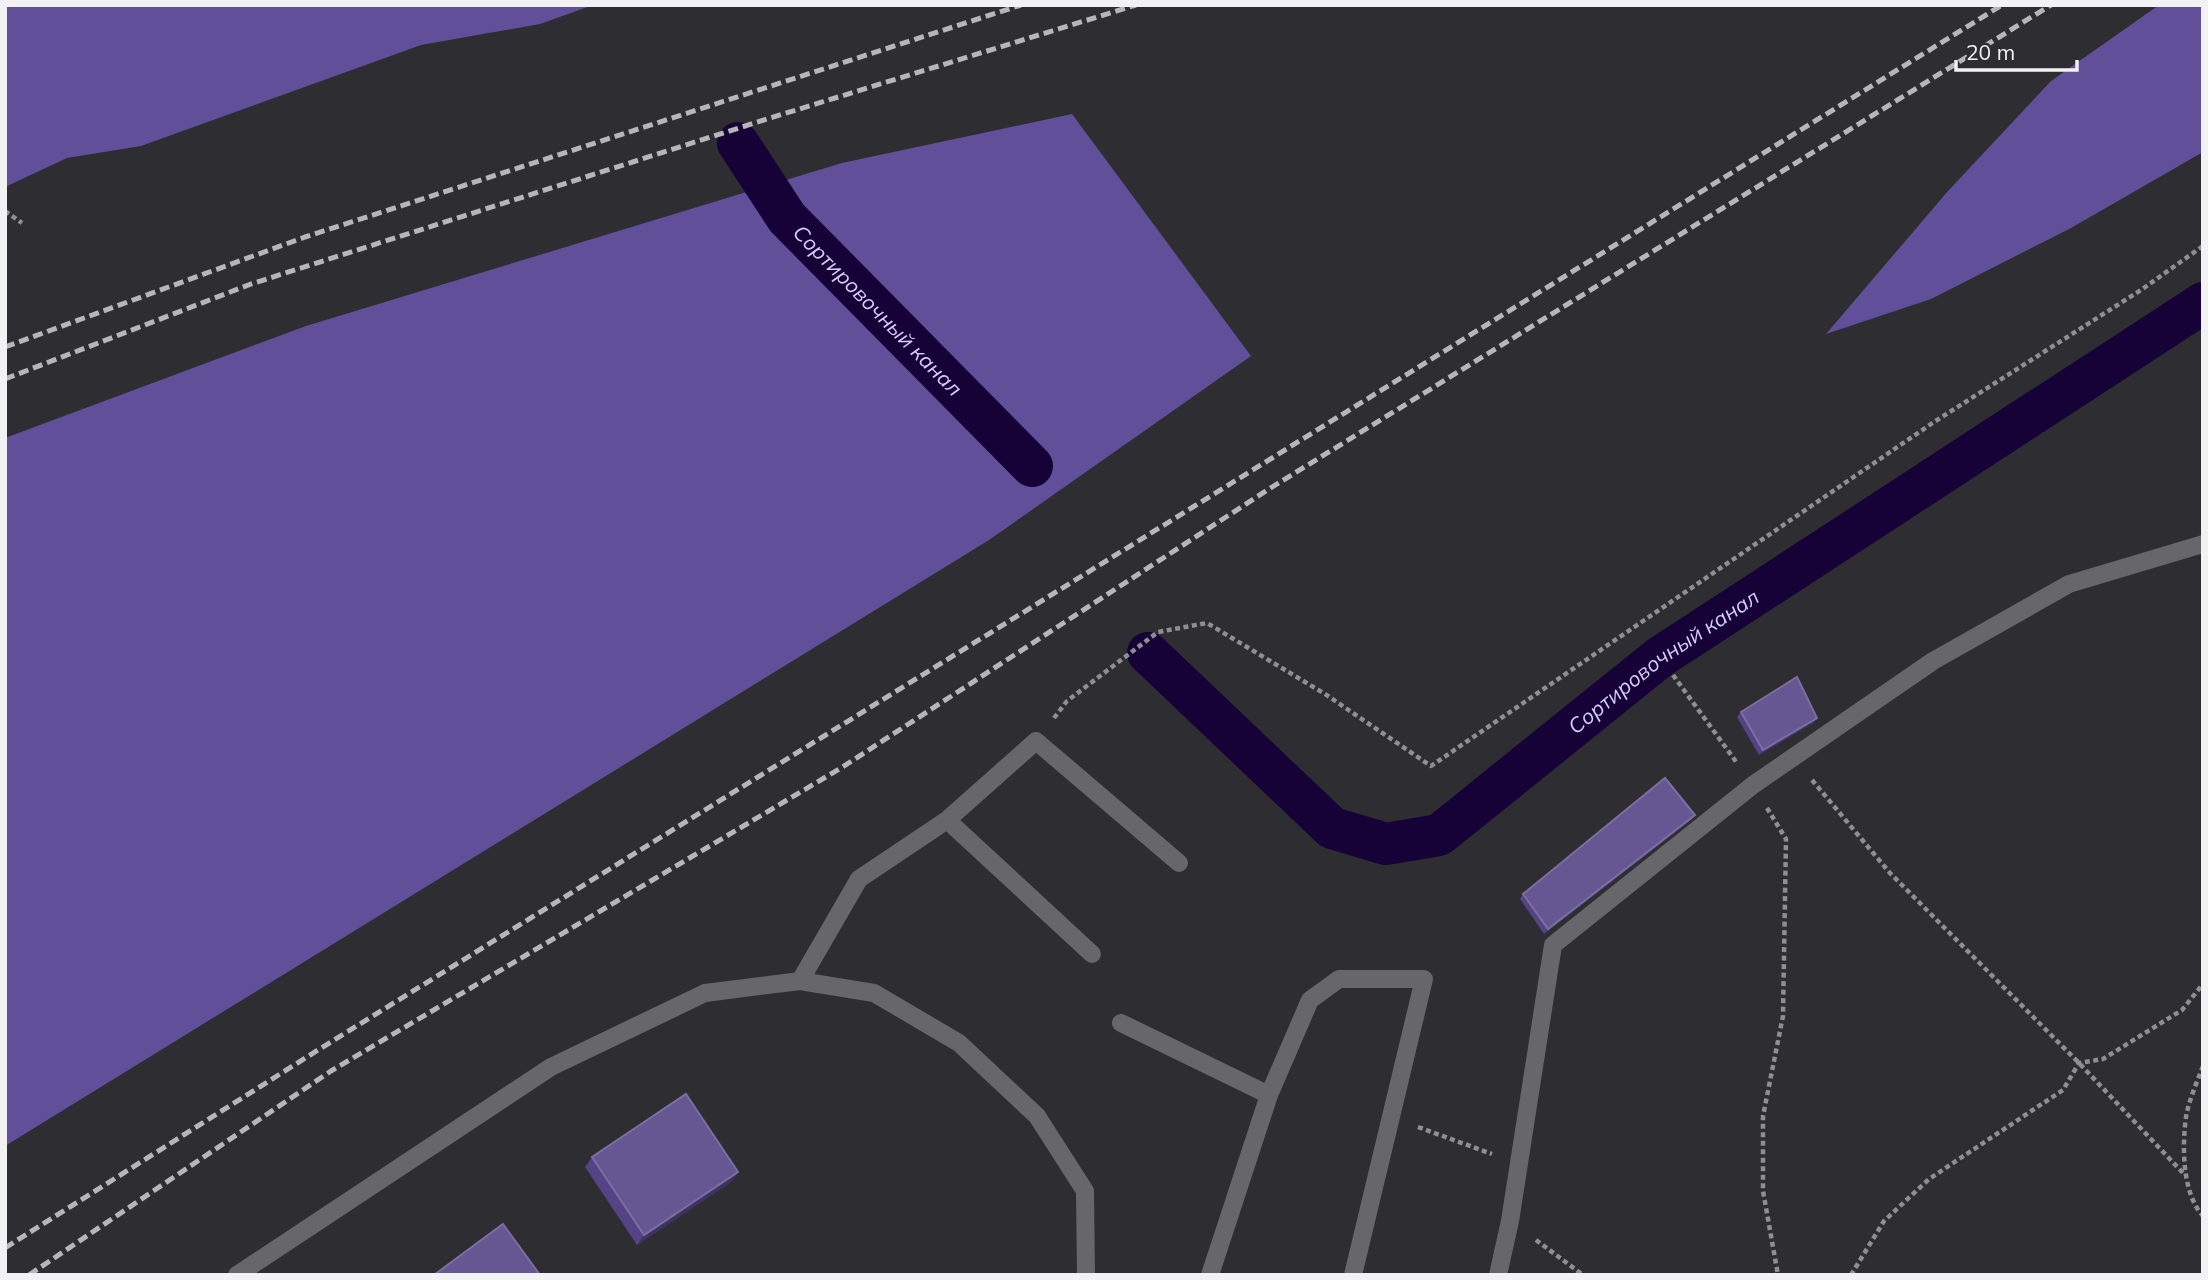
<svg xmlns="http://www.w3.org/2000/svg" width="2208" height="1280" viewBox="0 0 2208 1280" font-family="Mulish,sans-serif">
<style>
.forest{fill:#624f9a}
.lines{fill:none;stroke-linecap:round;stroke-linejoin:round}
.canal{stroke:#160237;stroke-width:42}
.path{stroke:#8f8f92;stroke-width:4.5;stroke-dasharray:5 3.5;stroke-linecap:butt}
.service{stroke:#67666b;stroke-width:18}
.rail{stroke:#b6b5b8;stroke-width:5;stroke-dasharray:10 5;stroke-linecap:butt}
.wall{fill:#554386}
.shaded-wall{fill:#3e3360}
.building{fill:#665692;stroke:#7c6ea1;stroke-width:2}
.labels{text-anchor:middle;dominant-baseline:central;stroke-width:7;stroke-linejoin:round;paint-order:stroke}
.water-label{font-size:21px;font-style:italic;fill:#d4cdf7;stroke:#2e2e32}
</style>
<rect width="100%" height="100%" fill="#2e2e32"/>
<path class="forest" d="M 5,5 L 593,5 L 540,24 L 421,45 L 141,146 L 67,158 L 5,187 Z
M 2159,5 L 2203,5 L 2203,152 L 2071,228 L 1931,299 L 1826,334 L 1948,191 L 2051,81 Z
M 1072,114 L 1251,356 L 989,540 L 5,1146 L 5,438 L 306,326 L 842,163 Z"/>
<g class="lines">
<g class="canal">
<path id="s1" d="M 738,143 L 787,218 L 1032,466"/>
<path id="s2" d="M 1148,653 L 1332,828 L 1386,844 L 1439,835 L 1660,657 L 2203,303"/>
</g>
<path class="path" d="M 5,211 L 22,223
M 1673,675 L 1737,763
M 1054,718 L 1067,701 L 1158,632 L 1207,623 L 1325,694 L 1431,766 L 1934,422 L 2141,290 L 2203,246
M 1812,780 L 1890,873 L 2079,1063 L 2184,1174
M 1767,808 L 1786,839 L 1783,1016 L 1763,1116 L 1763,1191 L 1778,1275
M 2203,1066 C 2197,1082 2189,1100 2186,1117 C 2182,1147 2182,1193 2203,1216
M 1418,1127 L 1492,1154
M 1536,1240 L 1583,1275
M 1851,1275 L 1884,1221 L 1929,1179 L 2063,1090 L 2079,1063 L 2103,1059 L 2182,1010 L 2203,984"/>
<path class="service" d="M 947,820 L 1092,954
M 800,981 L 859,879 L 947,820 L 1036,741 L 1179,863
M 1121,1023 L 1269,1095
M 237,1275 L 551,1067 L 705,993 L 800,981 L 874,993 L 959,1043 L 1037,1116 L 1085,1191 L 1086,1275
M 1210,1275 L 1269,1095 L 1310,1000 L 1339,979 L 1424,979 L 1353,1275
M 1498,1275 L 1510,1221 L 1553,945 L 1753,785 L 1933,661 L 2069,584 L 2203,544"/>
<path class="rail" d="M 5,347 L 305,237 L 1021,5
M 5,379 L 251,284 L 767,119 L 1136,5
M 5,1248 L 318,1050 L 2002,5
M 29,1275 L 331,1071 L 841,768 L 1269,489 L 2051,5"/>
</g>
<path class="wall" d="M 1741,712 L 1813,723 L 1759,755 L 1737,717 Z
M 1691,820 L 1544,934 L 1520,899 L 1523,894 Z
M 592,1157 L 738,1172 L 731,1182 L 637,1245 L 585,1167 Z"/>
<path class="shaded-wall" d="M 1817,718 L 1813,723 L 1759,755 L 1763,750 Z
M 1695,815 L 1691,820 L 1544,934 L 1548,929 Z
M 738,1172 L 731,1182 L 637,1245 L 644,1235 Z"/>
<path class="building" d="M 1797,677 L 1817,718 L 1763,750 L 1741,712 Z
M 1665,778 L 1695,815 L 1548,929 L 1523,894 Z
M 686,1094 L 738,1172 L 644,1235 L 592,1157 Z
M 503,1224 L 540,1275 L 434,1275 Z"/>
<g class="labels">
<g class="water-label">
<text stroke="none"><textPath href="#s1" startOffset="219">Сортировочный канал</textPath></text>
<text stroke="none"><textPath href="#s2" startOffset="648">Сортировочный канал</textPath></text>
</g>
</g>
<rect width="2208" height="1280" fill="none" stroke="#f2f1f4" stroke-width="14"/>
<path d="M1956 60v10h121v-10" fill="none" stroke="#f2f1f4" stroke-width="3.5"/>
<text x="1966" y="60" font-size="21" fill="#f2f1f4" stroke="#2e2e32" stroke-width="5" paint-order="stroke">20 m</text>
</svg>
